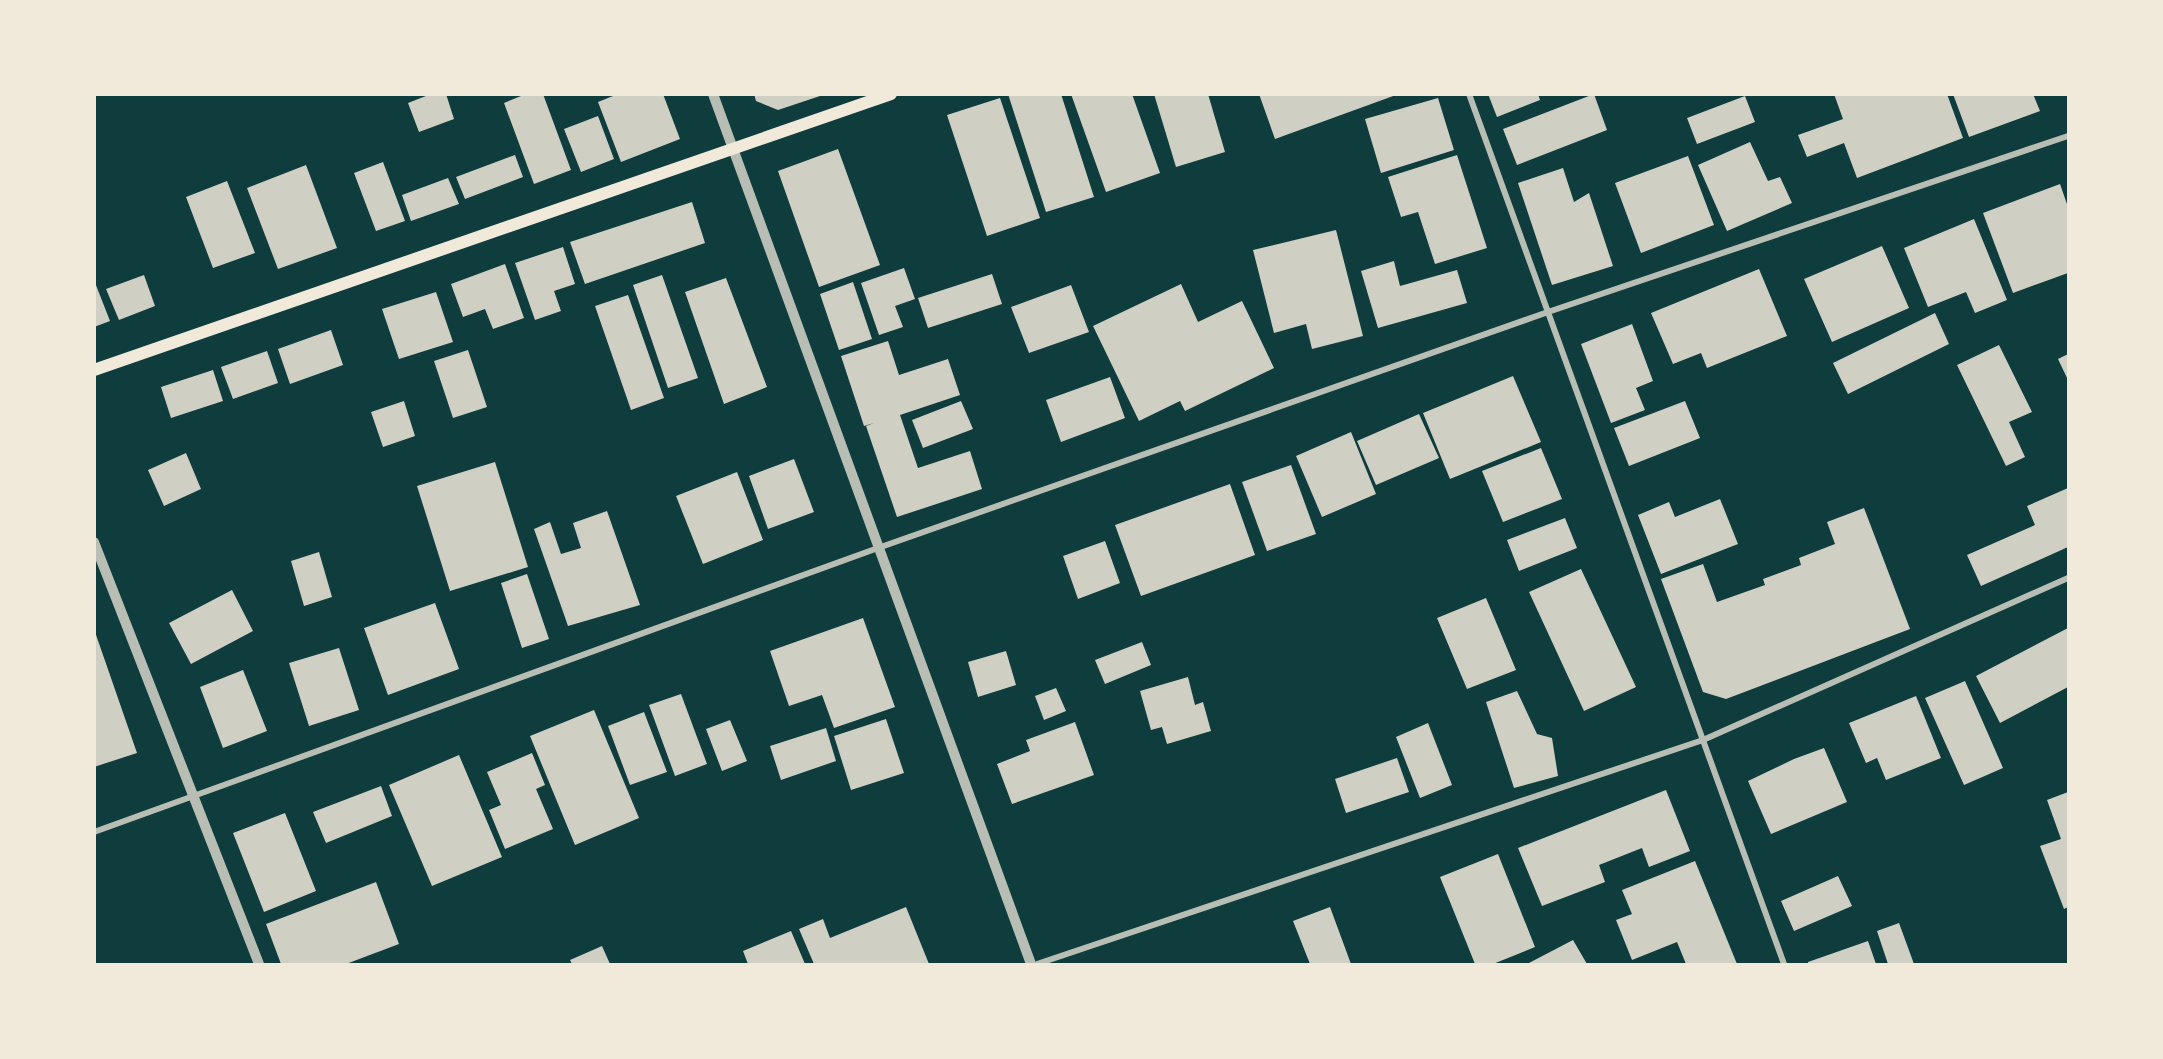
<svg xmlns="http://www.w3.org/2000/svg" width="2163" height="1059" viewBox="0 0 2163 1059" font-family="'PT Sans',sans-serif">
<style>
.building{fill:#cfcfc3}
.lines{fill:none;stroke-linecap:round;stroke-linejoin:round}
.minor{stroke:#b8beb3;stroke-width:6}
.tertiary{stroke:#b8beb3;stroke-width:10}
.secondary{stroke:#f1e9da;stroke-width:12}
</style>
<rect width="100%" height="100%" fill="#0f3d3e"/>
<path class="building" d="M 431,94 L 446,94 L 454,119 L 419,132 L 408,103 Z
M 526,94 L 543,94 L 571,170 L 534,184 L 504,103 Z
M 618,94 L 663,94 L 680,139 L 621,162 L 598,102 Z
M 754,94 L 823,94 L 823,95 L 778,110 L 756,101 Z
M 1008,94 L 1061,94 L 1094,197 L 1046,212 Z
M 1071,94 L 1132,94 L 1160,173 L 1106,192 Z
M 1154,94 L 1208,94 L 1225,152 L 1176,167 Z
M 1259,94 L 1395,94 L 1396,95 L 1275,139 Z
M 1488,94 L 1538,94 L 1540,100 L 1497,117 Z
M 1594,94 L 1607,130 L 1517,165 L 1503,129 Z
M 1834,94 L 1947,94 L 1963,138 L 1857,178 L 1844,143 L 1807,157 L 1798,135 L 1843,119 Z
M 1953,94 L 2033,94 L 2040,111 L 1969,137 Z
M 1745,96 L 1755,122 L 1697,144 L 1687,118 Z
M 1000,98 L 1040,218 L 987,236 L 947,115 Z
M 1438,98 L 1454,150 L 1381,173 L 1365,119 Z
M 598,116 L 614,159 L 581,172 L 564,129 Z
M 1750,142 L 1768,181 L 1780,177 L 1792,203 L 1727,231 L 1698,165 Z
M 838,149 L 880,265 L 819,287 L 778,171 Z
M 515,155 L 523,177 L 465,199 L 456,177 Z
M 1457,155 L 1487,248 L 1435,264 L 1418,212 L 1401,217 L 1388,177 Z
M 1688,156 L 1714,225 L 1641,253 L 1615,183 Z
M 383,162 L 405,221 L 376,231 L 354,173 Z
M 306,165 L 337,248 L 278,269 L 247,188 Z
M 1563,168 L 1574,202 L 1589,193 L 1613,266 L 1552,285 L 1518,183 Z
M 448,178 L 459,204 L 411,221 L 402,195 Z
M 227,181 L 255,253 L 213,268 L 186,197 Z
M 2060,184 L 2068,207 L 2068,273 L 2013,293 L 1983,213 Z
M 692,202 L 705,243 L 585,284 L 570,242 Z
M 1974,219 L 2007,300 L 1975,313 L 1966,292 L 1928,307 L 1904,248 Z
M 1336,230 L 1363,336 L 1312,349 L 1306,324 L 1274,333 L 1253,250 Z
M 1882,246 L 1909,308 L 1832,342 L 1804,279 Z
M 563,247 L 575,284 L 554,291 L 561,311 L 535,320 L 515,263 Z
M 1394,261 L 1400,286 L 1457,270 L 1467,303 L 1378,328 L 1361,271 Z
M 505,264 L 524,318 L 493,329 L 485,309 L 463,317 L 451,284 Z
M 904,268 L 915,299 L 895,306 L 903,327 L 879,335 L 861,283 Z
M 1759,269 L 1787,336 L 1707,368 L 1701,353 L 1673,364 L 1651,313 Z
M 992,274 L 1002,304 L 928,328 L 918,298 Z
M 144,275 L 155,306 L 119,320 L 106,289 Z
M 662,275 L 698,378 L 668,388 L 633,285 Z
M 726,278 L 767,387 L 724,404 L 685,292 Z
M 94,280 L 110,321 L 94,327 Z
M 853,282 L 872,339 L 839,350 L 820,294 Z
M 1181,284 L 1198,322 L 1242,301 L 1274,368 L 1185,411 L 1180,401 L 1139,421 L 1093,326 Z
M 1071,285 L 1089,332 L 1029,353 L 1011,307 Z
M 436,292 L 453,342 L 399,359 L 382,309 Z
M 628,295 L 664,398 L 631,410 L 595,306 Z
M 1935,313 L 1949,344 L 1848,394 L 1833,363 Z
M 1632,324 L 1653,381 L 1636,388 L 1645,410 L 1611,423 L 1581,344 Z
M 331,330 L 343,365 L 290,384 L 278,349 Z
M 888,341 L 899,375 L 948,359 L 960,395 L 900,415 L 918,468 L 970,451 L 982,489 L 897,517 L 866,426 L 874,423 L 864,426 L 841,356 Z
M 1999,345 L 2032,412 L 2009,422 L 2025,457 L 2006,466 L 1957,365 Z
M 468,350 L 487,407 L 453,418 L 434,361 Z
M 267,351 L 278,383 L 233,399 L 221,367 Z
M 2068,354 L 2068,380 L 2058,359 Z
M 213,370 L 223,401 L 171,418 L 161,387 Z
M 1513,376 L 1541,442 L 1450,479 L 1423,413 Z
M 1110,377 L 1125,418 L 1061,442 L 1046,400 Z
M 404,401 L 415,436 L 383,447 L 371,412 Z
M 961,401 L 973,429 L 923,448 L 912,420 Z
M 1685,401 L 1700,438 L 1629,466 L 1614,428 Z
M 1419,414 L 1439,458 L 1376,485 L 1357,441 Z
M 1351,432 L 1376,494 L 1322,517 L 1296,456 Z
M 1541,448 L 1562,499 L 1503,522 L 1482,471 Z
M 186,453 L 201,489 L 164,506 L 148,470 Z
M 794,459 L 814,512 L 768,529 L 749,476 Z
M 495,462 L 528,567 L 450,591 L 417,486 Z
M 1291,465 L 1316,534 L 1267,551 L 1242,482 Z
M 737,472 L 763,540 L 703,564 L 676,496 Z
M 1230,484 L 1255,555 L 1141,596 L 1115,525 Z
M 2068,488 L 2068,547 L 1981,586 L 1967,555 L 2035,525 L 2027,506 Z
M 1720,499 L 1738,544 L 1661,574 L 1638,515 L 1669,502 L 1675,517 Z
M 1864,508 L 1910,629 L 1726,699 L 1703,692 L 1661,579 L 1703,564 L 1717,602 L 1765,585 L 1763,579 L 1801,565 L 1799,558 L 1835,544 L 1827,522 Z
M 607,511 L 640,605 L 568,626 L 534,529 L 550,522 L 561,554 L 581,548 L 573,523 Z
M 1565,518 L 1577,548 L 1519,571 L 1507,540 Z
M 1105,541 L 1120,583 L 1078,599 L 1063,556 Z
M 319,552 L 332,597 L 304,606 L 291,561 Z
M 1581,569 L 1636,687 L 1584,711 L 1529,592 Z
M 527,574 L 549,639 L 522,648 L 501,583 Z
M 232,590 L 253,631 L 191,664 L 169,623 Z
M 1486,598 L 1516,670 L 1467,689 L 1437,618 Z
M 435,603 L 459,669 L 388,695 L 364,628 Z
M 863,618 L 895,707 L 834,728 L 822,695 L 789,706 L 770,651 Z
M 2068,628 L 2068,687 L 2000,723 L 1976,676 Z
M 94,629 L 137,753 L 94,767 Z
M 1142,642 L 1151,665 L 1105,684 L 1095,660 Z
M 339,648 L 359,710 L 309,726 L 289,663 Z
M 1006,651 L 1016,685 L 978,697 L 968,662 Z
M 243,670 L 267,731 L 223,748 L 200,687 Z
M 1188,677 L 1195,705 L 1203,702 L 1211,731 L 1167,744 L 1162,727 L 1151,730 L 1140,691 Z
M 1965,681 L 2003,768 L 1964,785 L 1925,698 Z
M 1056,688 L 1066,711 L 1044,720 L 1035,696 Z
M 1517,691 L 1537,734 L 1552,738 L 1558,776 L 1514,788 L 1486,702 Z
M 681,694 L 707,764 L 675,776 L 649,705 Z
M 1916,696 L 1941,758 L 1886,780 L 1877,758 L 1866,763 L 1849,723 Z
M 594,710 L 639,818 L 575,845 L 530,736 Z
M 644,712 L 667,772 L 630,785 L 608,726 Z
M 886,719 L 904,773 L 851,790 L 834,736 Z
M 730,720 L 747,761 L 722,771 L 706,729 Z
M 1075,722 L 1094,775 L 1012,804 L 997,764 L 1030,751 L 1026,740 Z
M 1428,723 L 1452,785 L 1420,798 L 1396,737 Z
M 826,728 L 836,761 L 781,780 L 770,746 Z
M 1824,748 L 1847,802 L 1771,834 L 1748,781 L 1794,759 Z
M 532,753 L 545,785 L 536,789 L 553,829 L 505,849 L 489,810 L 501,805 L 487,772 Z
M 459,755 L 502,857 L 432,886 L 389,785 Z
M 1397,758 L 1409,792 L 1346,813 L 1335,779 Z
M 381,786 L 392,816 L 326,843 L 313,812 Z
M 1666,790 L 1690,851 L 1649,867 L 1642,848 L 1599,865 L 1605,882 L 1542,906 L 1518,848 Z
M 2068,792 L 2068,907 L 2064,909 L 2040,846 L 2061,839 L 2047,800 Z
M 285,813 L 316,891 L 264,912 L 233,833 Z
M 1498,854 L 1535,947 L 1493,964 L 1475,964 L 1440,877 Z
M 1695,861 L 1737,964 L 1686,964 L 1677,942 L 1632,960 L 1616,920 L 1632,914 L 1622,890 Z
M 1838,876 L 1852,906 L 1794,931 L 1781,901 Z
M 376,882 L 399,944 L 346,964 L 281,964 L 266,924 Z
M 906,907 L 929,964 L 814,964 L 799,929 L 823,919 L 830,938 Z
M 1330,907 L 1351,964 L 1310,964 L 1293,921 Z
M 1899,923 L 1914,964 L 1888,964 L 1877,931 Z
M 791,931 L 805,964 L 748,964 L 743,951 Z
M 1573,940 L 1587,964 L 1527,964 Z
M 1868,941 L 1876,964 L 1808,964 L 1808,962 Z
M 602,946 L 610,964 L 572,964 L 570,960 Z"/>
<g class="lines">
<path class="minor" d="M 1469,94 L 1784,964
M 94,832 L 878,548 L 1548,312 L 2068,136
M 1037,964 L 1703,740 L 2068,578"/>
<path class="tertiary" d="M 713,94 L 1031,964
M 94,542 L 259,964"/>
<path class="secondary" d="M 94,370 L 891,94"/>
</g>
<rect width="2163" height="1059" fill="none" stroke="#f1e9da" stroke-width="192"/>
</svg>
